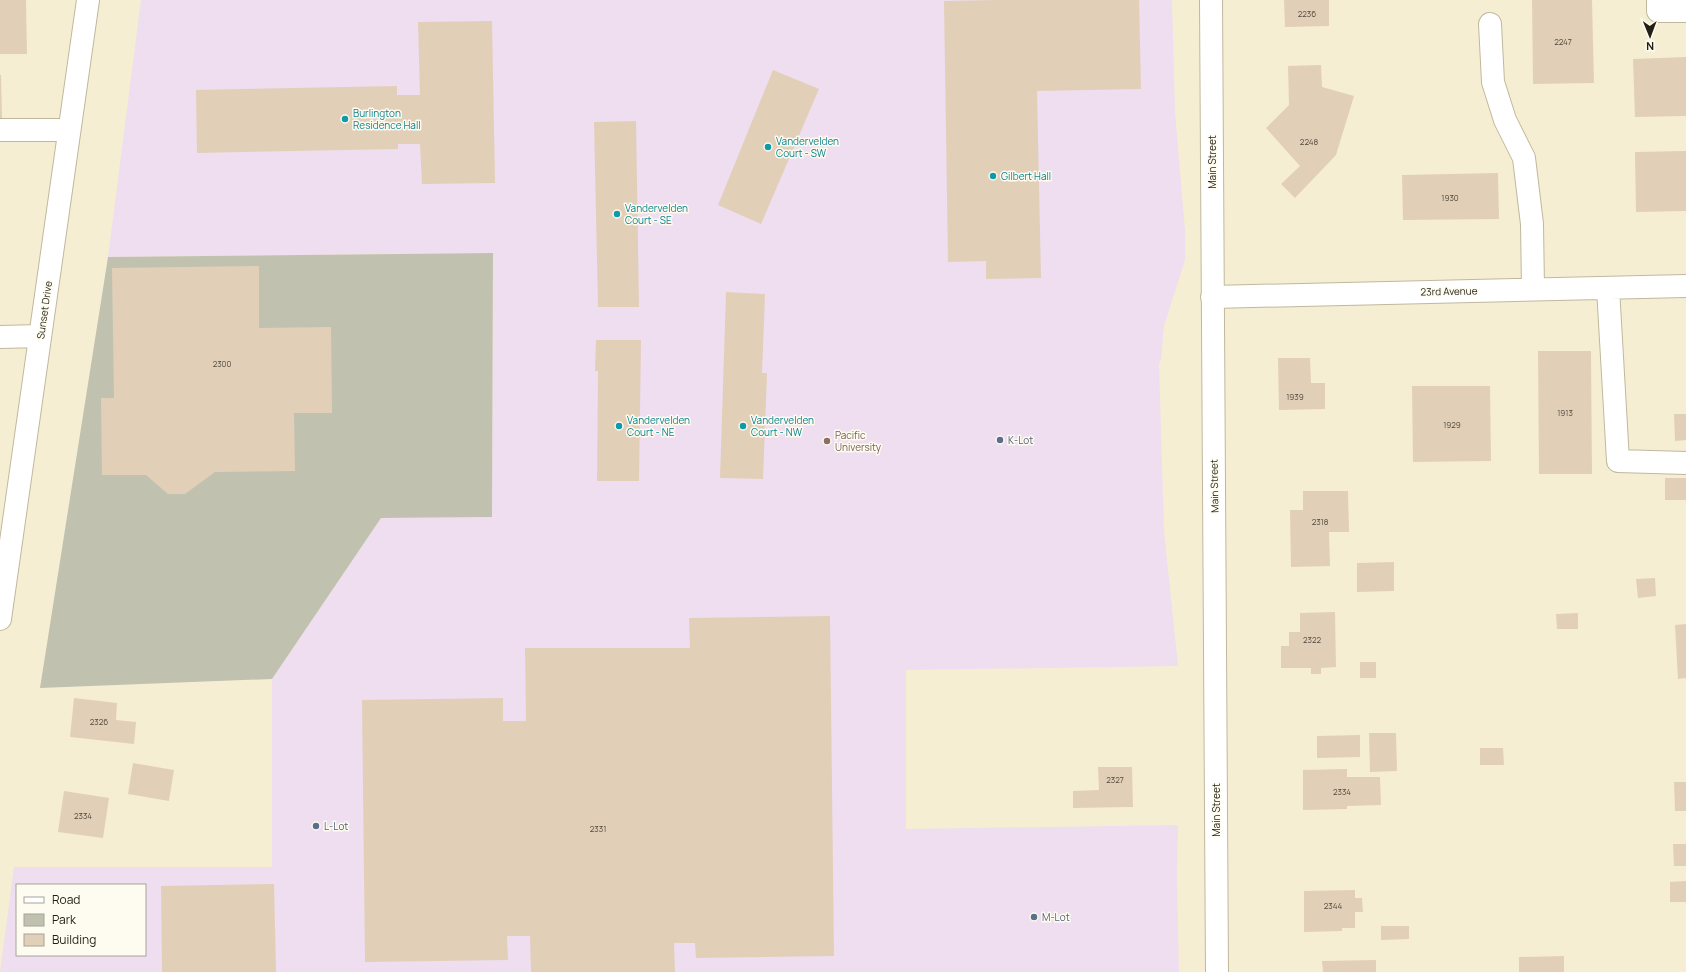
<svg xmlns="http://www.w3.org/2000/svg" width="1686" height="972" viewBox="0 0 1686 972" font-family="Manrope,sans-serif">
<style>
.education{fill:#eedef0;fill-rule:evenodd}
.green{fill:#c0c2af}
.building{fill:#e2cfb8}
.lines{fill:none;stroke-linecap:round;stroke-linejoin:round}
.minor-casing{stroke:#c0b89d;stroke-width:24}
.minor{stroke:#fff;stroke-width:22}
.culture-dot{fill:#0f9aa8;stroke:#fefbf0;stroke-width:1.5}
.service-dot{fill:#5c6f8a;stroke:#fefbf0;stroke-width:1.5}
.education-dot{fill:#8d6e63;stroke:#fefbf0;stroke-width:1.5}
.labels{text-anchor:middle;dominant-baseline:central;stroke-width:3;stroke-linejoin:round;paint-order:stroke}
.number-label{font-size:8px;fill:#524b3e}
.culture-label{font-size:10px;fill:#0d838f;stroke:#fefbf0;text-anchor:start}
.street-label{font-size:10px;fill:#221f15;stroke:#fefbf0}
.education-label{font-size:10px;fill:#785e54;stroke:#fefbf0;text-anchor:start}
.service-label{font-size:10px;fill:#4e5e75;stroke:#fefbf0;text-anchor:start}
</style>
<rect width="100%" height="100%" fill="#f6eed2"/>
<path class="education" d="M 141,0 L 1172,0 L 1175,112 L 1185,230 L 1185,260 L 1164,326 L 1161,360 L 1159,364 L 1164,531 L 1178,666 L 906,670 L 906,829 L 1178,825 L 1177,877 L 1179,972 L 0,972 L 14,867 L 272,867 L 272,679 L 381,518 L 492,517 L 493,253 L 108,257 ZM 17,885 L 145,885 L 145,955 L 17,955 Z"/>
<path class="green" d="M 493,253 L 492,517 L 381,518 L 272,679 L 40,688 L 108,257 Z"/>
<path class="building" d="M 0,0 L 26,0 L 27,54 L 0,54 Z
M 997,0 L 1139,0 L 1141,89 L 1037,91 L 1041,278 L 986,279 L 986,261 L 948,262 L 944,1 Z
M 1284,0 L 1329,0 L 1329,26 L 1285,27 Z
M 1532,0 L 1592,0 L 1594,83 L 1533,84 Z
M 492,21 L 495,183 L 422,184 L 420,144 L 398,144 L 398,149 L 197,153 L 196,90 L 397,86 L 397,95 L 420,95 L 418,22 Z
M 1686,57 L 1686,116 L 1635,117 L 1633,59 Z
M 1321,65 L 1322,87 L 1354,96 L 1336,155 L 1295,198 L 1281,184 L 1300,166 L 1266,128 L 1289,105 L 1288,66 Z
M 773,70 L 819,89 L 761,224 L 718,205 Z
M 0,75 L 1,75 L 2,118 L 0,118 Z
M 636,121 L 639,307 L 598,307 L 594,122 Z
M 1686,151 L 1686,211 L 1636,212 L 1635,152 Z
M 1498,173 L 1499,219 L 1403,220 L 1402,175 Z
M 259,266 L 259,328 L 331,327 L 332,413 L 294,413 L 295,471 L 215,472 L 185,494 L 168,494 L 146,475 L 102,475 L 101,398 L 114,398 L 112,268 Z
M 726,292 L 765,294 L 762,373 L 767,373 L 763,479 L 720,478 Z
M 596,340 L 641,340 L 639,481 L 597,481 L 598,371 L 595,371 Z
M 1538,351 L 1591,351 L 1592,474 L 1539,474 Z
M 1278,358 L 1310,358 L 1311,383 L 1325,383 L 1325,409 L 1279,410 Z
M 1412,386 L 1490,386 L 1491,461 L 1413,462 Z
M 1674,414 L 1686,414 L 1686,440 L 1675,441 Z
M 1665,478 L 1686,478 L 1686,500 L 1665,500 Z
M 1303,491 L 1348,491 L 1349,532 L 1329,532 L 1330,566 L 1291,567 L 1290,510 L 1303,510 Z
M 1394,562 L 1394,591 L 1357,592 L 1357,563 Z
M 1655,578 L 1656,596 L 1638,598 L 1636,579 Z
M 1335,612 L 1336,667 L 1321,668 L 1321,674 L 1311,674 L 1311,668 L 1281,668 L 1281,646 L 1289,646 L 1289,632 L 1300,632 L 1300,613 Z
M 1578,613 L 1578,629 L 1557,629 L 1556,614 Z
M 830,616 L 834,956 L 696,958 L 695,943 L 674,943 L 675,972 L 531,972 L 530,936 L 507,936 L 508,960 L 365,962 L 362,700 L 503,698 L 503,721 L 526,721 L 525,648 L 690,648 L 689,618 Z
M 1686,624 L 1686,678 L 1678,679 L 1675,625 Z
M 1360,662 L 1376,662 L 1376,678 L 1360,678 Z
M 74,698 L 117,703 L 116,720 L 136,722 L 134,744 L 70,737 Z
M 1369,733 L 1396,733 L 1397,771 L 1370,772 Z
M 1360,735 L 1360,757 L 1317,758 L 1317,736 Z
M 1480,748 L 1503,748 L 1504,765 L 1480,765 Z
M 133,763 L 174,770 L 169,801 L 128,794 Z
M 1098,767 L 1132,767 L 1133,807 L 1073,808 L 1073,791 L 1099,790 Z
M 1347,769 L 1347,777 L 1380,777 L 1381,805 L 1347,806 L 1347,809 L 1303,810 L 1303,770 Z
M 1674,782 L 1686,782 L 1686,811 L 1675,811 Z
M 64,791 L 109,798 L 103,838 L 58,832 Z
M 1673,844 L 1686,844 L 1686,866 L 1674,866 Z
M 1686,881 L 1686,902 L 1670,902 L 1670,882 Z
M 274,884 L 276,972 L 162,972 L 161,886 Z
M 1355,890 L 1355,898 L 1362,898 L 1363,912 L 1355,912 L 1355,928 L 1342,928 L 1342,931 L 1304,932 L 1304,891 Z
M 1381,926 L 1409,926 L 1409,939 L 1381,940 Z
M 1564,956 L 1564,972 L 1519,972 L 1519,957 Z
M 1376,960 L 1376,972 L 1323,972 L 1322,961 Z"/>
<g class="lines">
<defs>
<path id="minor" d="M 1211,0 L 1217,972
M 1658,0 L 1658,11 L 1686,11
M 1490,24 L 1493,82 L 1505,120 L 1524,158 L 1532,224 L 1533,289
M 0,130 L 69,130
M 1608,288 L 1618,461 L 1686,463
M 1212,297 L 1686,286
M 0,337 L 40,336
M 0,619 L 88,0"/>
</defs>
<use href="#minor" class="minor-casing"/>
<use href="#minor" class="minor"/>
</g>
<g class="culture-dot">
<circle cx="345" cy="119" r="4"/>
<circle cx="768" cy="147" r="4"/>
<circle cx="993" cy="176" r="4"/>
<circle cx="617" cy="214" r="4"/>
<circle cx="619" cy="426" r="4"/>
<circle cx="743" cy="426" r="4"/>
</g>
<g class="service-dot">
<circle cx="1000" cy="440" r="4"/>
<circle cx="316" cy="826" r="4"/>
<circle cx="1034" cy="917" r="4"/>
</g>
<circle class="education-dot" cx="827" cy="441" r="4"/>
<g class="labels">
<g class="number-label">
<text x="1307" y="13">2236</text>
<text x="1563" y="41">2247</text>
<text x="1309" y="141">2248</text>
<text x="1450" y="197">1930</text>
<text x="222" y="363">2300</text>
<text x="1295" y="396">1939</text>
<text x="1565" y="412">1913</text>
<text x="1452" y="424">1929</text>
<text x="1320" y="521">2318</text>
<text x="1312" y="639">2322</text>
<text x="99" y="721">2326</text>
<text x="1115" y="779">2327</text>
<text x="1342" y="791">2334</text>
<text x="83" y="815">2334</text>
<text x="598" y="828">2331</text>
<text x="1333" y="905">2344</text>
</g>
<g class="culture-label">
<text x="353" y="113">Burlington<tspan x="353" dy="12">Residence Hall</tspan></text>
<text x="776" y="141">Vandervelden<tspan x="776" dy="12">Court - SW</tspan></text>
<text x="1001" y="176">Gilbert Hall</text>
<text x="625" y="208">Vandervelden<tspan x="625" dy="12">Court - SE</tspan></text>
<text x="627" y="420">Vandervelden<tspan x="627" dy="12">Court - NE</tspan></text>
<text x="751" y="420">Vandervelden<tspan x="751" dy="12">Court - NW</tspan></text>
</g>
<g class="street-label">
<text transform="translate(1212 162) rotate(-90)">Main Street</text>
<text transform="translate(1449 291) rotate(-1)">23rd Avenue</text>
<text transform="translate(44 310) rotate(-82)">Sunset Drive</text>
<text transform="translate(1214 486) rotate(-91)">Main Street</text>
<text transform="translate(1216 810) rotate(-90)">Main Street</text>
</g>
<g class="education-label">
<text x="835" y="435">Pacific<tspan x="835" dy="12">University</tspan></text>
</g>
<g class="service-label">
<text x="1008" y="440">K-Lot</text>
<text x="324" y="826">L-Lot</text>
<text x="1042" y="917">M-Lot</text>
</g>
</g>
<rect x="16" y="884" width="130" height="72" fill="#fefbf0" stroke="#a6a398"/>
<rect x="24" y="897" width="20" height="6" fill="#ffffff" stroke="#a6a398"/>
<text x="52" y="904" font-size="12" fill="#221f15">Road</text>
<rect x="24" y="914" width="20" height="12" fill="#c0c2af" stroke="#a6a398"/>
<text x="52" y="924" font-size="12" fill="#221f15">Park</text>
<rect x="24" y="934" width="20" height="12" fill="#e2cfb8" stroke="#a6a398"/>
<text x="52" y="944" font-size="12" fill="#221f15">Building</text>
<g transform="translate(1650 36) rotate(179)" stroke="#fefbf0" stroke-width="3" paint-order="stroke">
<path d="M0-3L7 15L0 10L-7 15Z" fill="#221f15"/>
<text y="-6" font-size="11" font-weight="bold" text-anchor="middle" fill="#221f15">N</text>
</g>
</svg>
